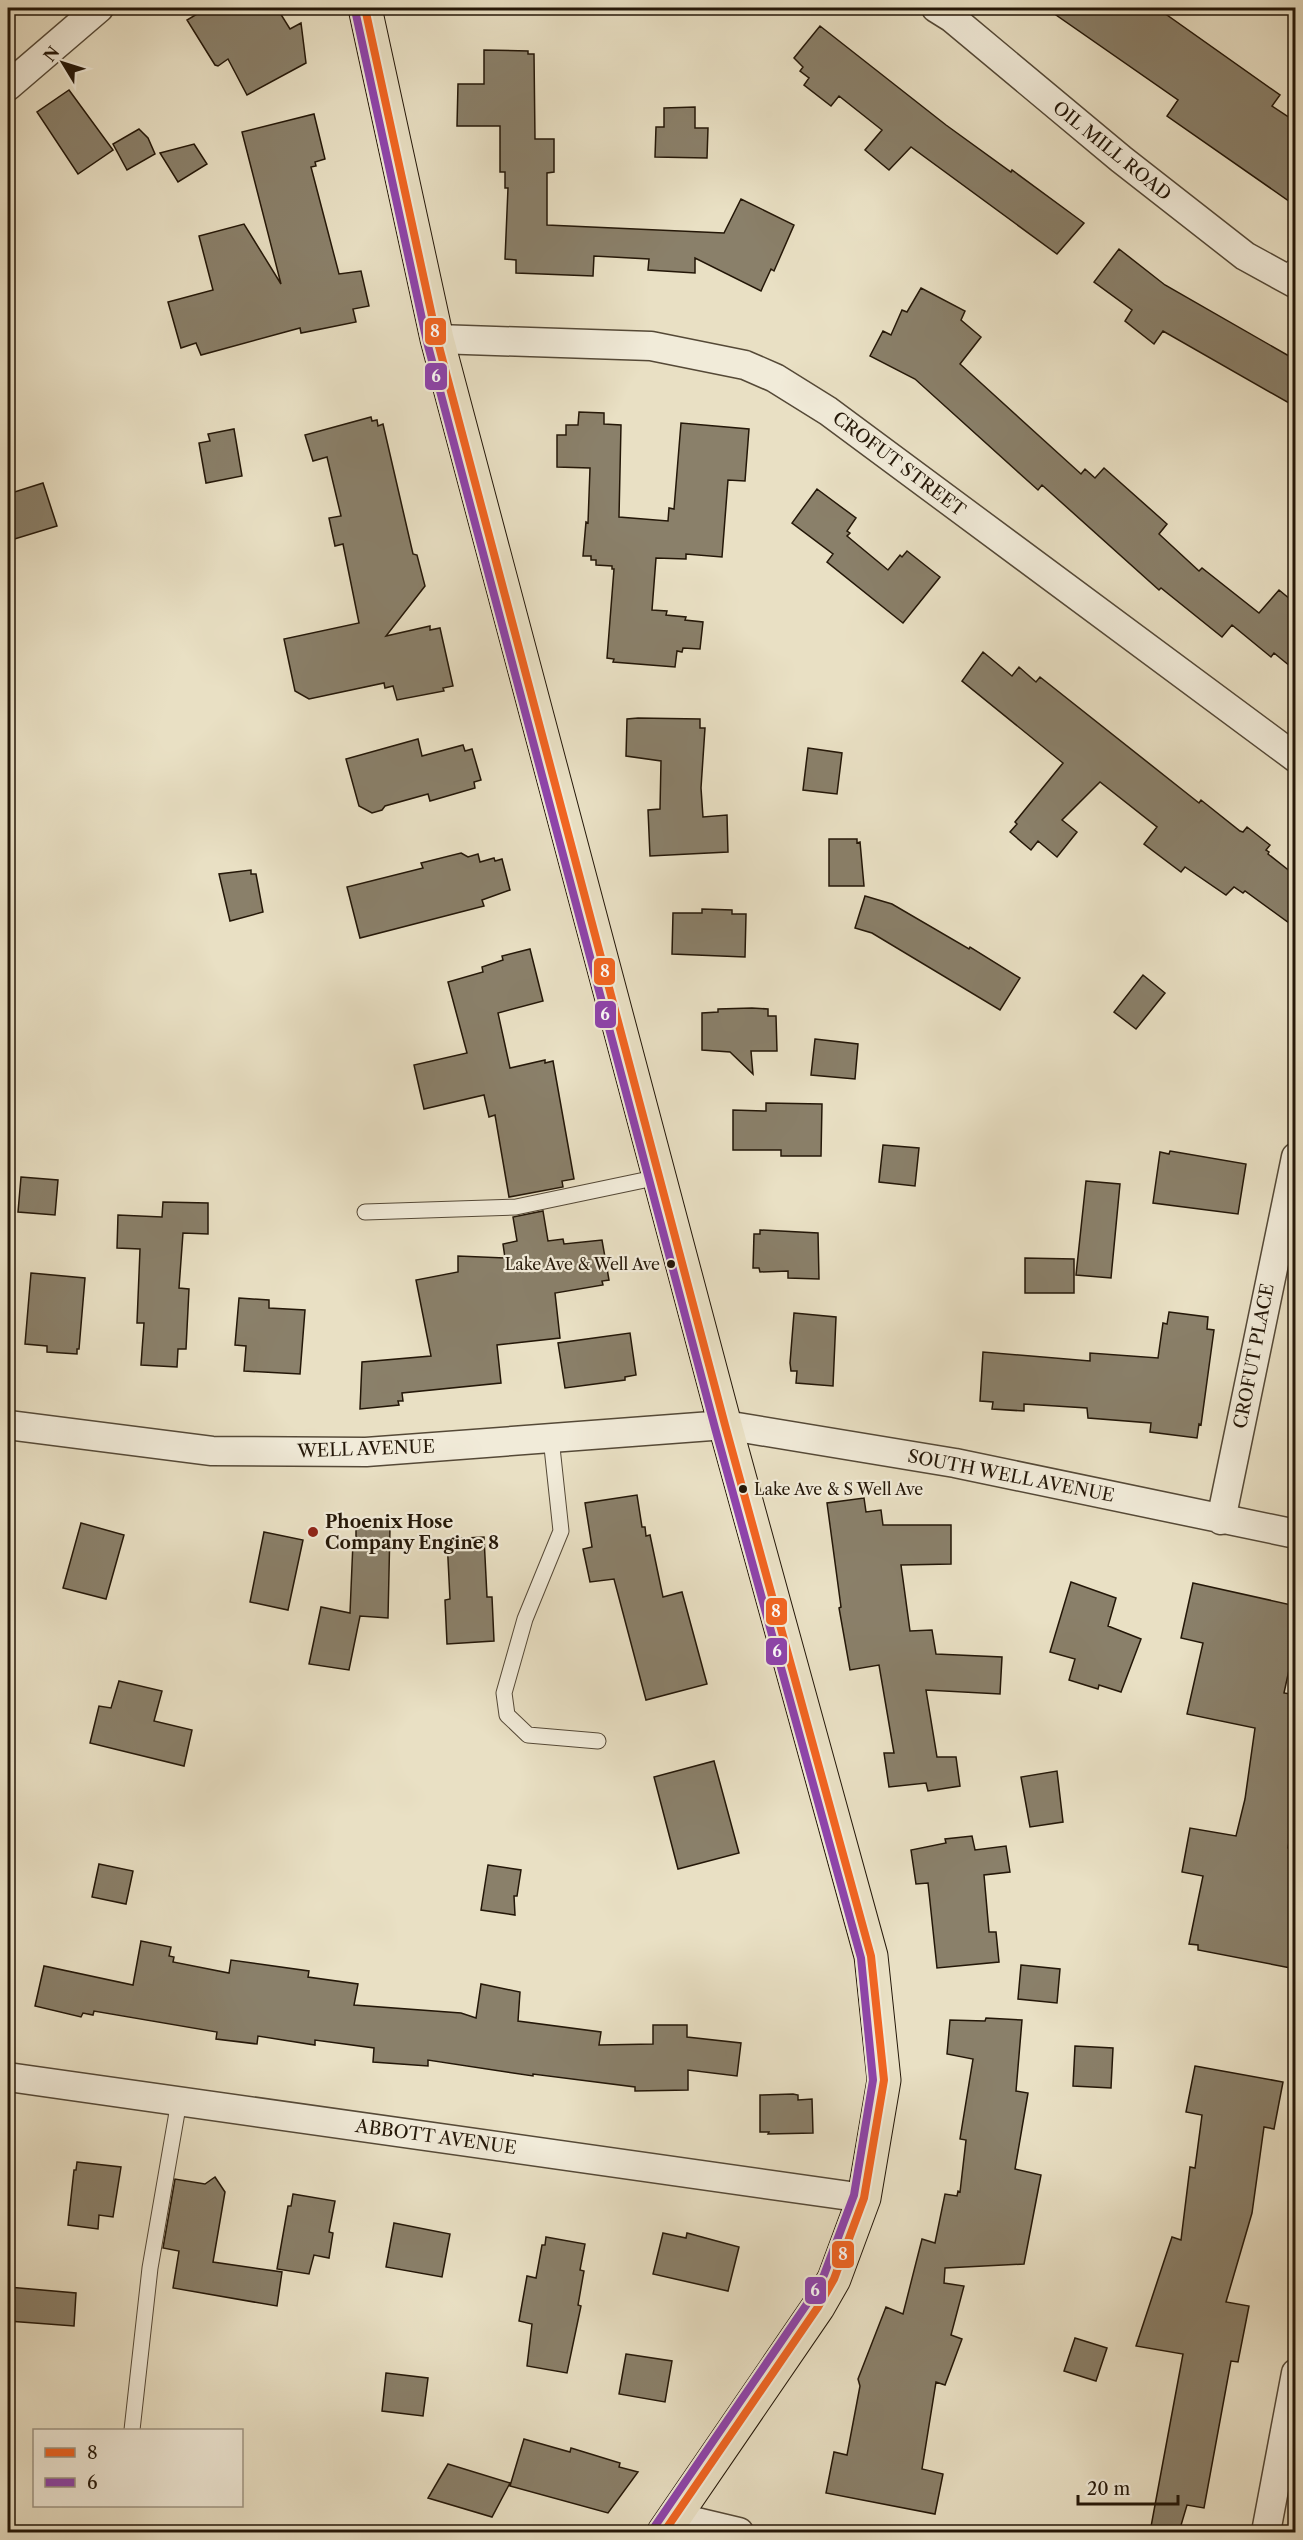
<svg xmlns="http://www.w3.org/2000/svg" width="1303" height="2540" viewBox="0 0 1303 2540" font-family="'Libre Caslon Text',serif">
<style>
.building{fill:#8a806a;stroke:#241708;stroke-width:1.5}
.lines{fill:none;stroke-linecap:round;stroke-linejoin:round}
.service-casing{stroke:#554937;stroke-width:17}
.minor-casing{stroke:#554937;stroke-width:31}
.primary-casing{stroke:#241708;stroke-width:35}
.service{stroke:#f1ebd9;stroke-width:15}
.minor{stroke:#f1ebd9;stroke-width:28}
.primary{stroke:#e9e0c4;stroke-width:33}
.bus-1-casing{stroke:#f1ebd9;stroke-width:12}
.bus-2-casing{stroke:#f1ebd9;stroke-width:12}
.bus-1{stroke:#f26522;stroke-width:8}
.bus-2{stroke:#8e44ad;stroke-width:8}
.bus-dot{fill:#241708;stroke:#f1ebd9;stroke-width:2}
.poi-dot{fill:#8f2418;stroke:#f1ebd9;stroke-width:2}
.labels{text-anchor:middle;dominant-baseline:central;stroke-width:4.5;stroke-linejoin:round;paint-order:stroke}
.bus-label{font-size:16px;fill:#241708;stroke:#f1ebd9;text-anchor:end}
.street-label{font-size:18px;fill:#241708;stroke:#f1ebd9}
.poi-label{font-size:18px;font-weight:bold;fill:#241708;stroke:#f1ebd9;text-anchor:start}
.line-badge{stroke:#f1ebd9;stroke-width:2}
.badge-label{font-size:16px;text-anchor:middle;font-weight:bold;fill:#fff}
</style>
<rect width="100%" height="100%" fill="#e9e0c4"/>
<filter id="stains"><feTurbulence type="fractalNoise" baseFrequency=".00333" numOctaves="4"/><feColorMatrix values="0 0 0 0 .2 0 0 0 0 .09 0 0 0 0 .02 0 0 0 .5 -.17"/></filter>
<radialGradient id="worn" r=".72"><stop offset=".6" stop-color="#630" stop-opacity="0"/><stop offset="1" stop-color="#630" stop-opacity=".3"/></radialGradient>
<path class="building" d="M 207,8 L 277,8 L 290,29 L 301,23 L 306,63 L 247,95 L 228,59 L 218,66 L 215,65 L 187,20 Z
M 1046,8 L 1157,8 L 1280,95 L 1272,106 L 1296,122 L 1296,206 L 1167,116 L 1178,100 Z
M 820,26 L 946,125 L 1011,172 L 1012,170 L 1084,223 L 1057,254 L 911,147 L 889,170 L 865,150 L 882,130 L 839,96 L 831,106 L 804,85 L 809,78 L 800,71 L 803,67 L 794,58 Z
M 484,50 L 528,51 L 528,54 L 534,54 L 535,139 L 554,139 L 554,172 L 547,173 L 547,225 L 724,233 L 741,199 L 794,225 L 774,271 L 771,269 L 761,291 L 695,258 L 695,273 L 648,270 L 649,259 L 594,256 L 593,276 L 516,273 L 516,260 L 505,259 L 508,188 L 505,188 L 505,172 L 500,172 L 500,126 L 457,126 L 458,84 L 484,84 Z
M 69,90 L 113,150 L 78,174 L 37,112 Z
M 695,107 L 695,128 L 708,128 L 707,158 L 655,157 L 656,127 L 664,127 L 664,108 Z
M 314,114 L 325,159 L 315,162 L 316,166 L 311,167 L 339,274 L 361,271 L 369,306 L 353,309 L 356,322 L 301,333 L 300,328 L 201,355 L 196,343 L 181,348 L 168,302 L 213,290 L 199,236 L 244,224 L 281,284 L 242,132 Z
M 139,129 L 148,138 L 155,154 L 127,170 L 113,144 Z
M 194,144 L 207,164 L 178,182 L 160,153 Z
M 1119,249 L 1165,285 L 1296,360 L 1296,407 L 1163,331 L 1154,344 L 1125,321 L 1132,310 L 1094,282 Z
M 921,288 L 965,311 L 961,320 L 981,337 L 960,364 L 1081,474 L 1085,469 L 1095,478 L 1104,468 L 1167,524 L 1159,534 L 1199,571 L 1202,568 L 1259,613 L 1279,590 L 1296,604 L 1296,671 L 1274,653 L 1271,657 L 1232,625 L 1222,637 L 1161,588 L 1159,590 L 1042,485 L 1038,490 L 915,379 L 870,356 L 883,331 L 891,335 L 902,310 L 907,312 Z
M 579,412 L 604,413 L 604,424 L 621,425 L 619,517 L 668,521 L 669,508 L 674,509 L 681,423 L 749,429 L 745,481 L 728,480 L 722,557 L 686,554 L 686,559 L 656,558 L 652,610 L 667,611 L 666,615 L 686,617 L 685,620 L 703,622 L 700,649 L 683,648 L 682,652 L 677,651 L 675,667 L 613,662 L 614,659 L 607,658 L 614,569 L 612,569 L 612,566 L 596,565 L 596,560 L 591,560 L 591,556 L 583,556 L 586,522 L 588,523 L 590,468 L 557,467 L 557,435 L 566,435 L 566,425 L 578,425 Z
M 371,417 L 372,421 L 377,420 L 378,426 L 383,424 L 413,554 L 417,555 L 425,586 L 386,636 L 430,626 L 430,630 L 440,628 L 453,686 L 443,688 L 444,691 L 397,700 L 393,686 L 385,688 L 384,683 L 309,699 L 295,691 L 284,639 L 359,623 L 343,544 L 335,546 L 329,518 L 341,516 L 327,457 L 313,461 L 305,435 Z
M 234,429 L 242,476 L 206,483 L 199,443 L 210,441 L 208,434 Z
M 43,483 L 57,526 L 8,541 L 8,494 Z
M 817,489 L 856,518 L 847,531 L 850,533 L 847,536 L 888,570 L 900,555 L 902,557 L 907,551 L 940,577 L 903,623 L 827,562 L 833,554 L 792,523 Z
M 983,652 L 1012,676 L 1019,667 L 1036,682 L 1040,677 L 1199,803 L 1201,800 L 1240,831 L 1243,832 L 1247,827 L 1270,845 L 1266,850 L 1269,852 L 1268,854 L 1296,876 L 1296,928 L 1245,891 L 1243,893 L 1234,887 L 1226,895 L 1185,867 L 1181,872 L 1144,844 L 1157,827 L 1100,782 L 1062,820 L 1077,832 L 1057,857 L 1038,841 L 1031,850 L 1010,832 L 1017,824 L 1015,822 L 1063,763 L 962,681 Z
M 638,718 L 700,719 L 700,728 L 705,728 L 701,788 L 703,817 L 727,815 L 728,852 L 650,856 L 648,810 L 660,809 L 661,761 L 626,756 L 627,719 Z
M 418,739 L 422,756 L 463,745 L 465,751 L 472,749 L 481,780 L 474,782 L 475,788 L 430,801 L 428,794 L 385,806 L 382,810 L 372,813 L 359,806 L 346,759 Z
M 808,748 L 842,753 L 837,794 L 803,790 Z
M 829,839 L 857,839 L 857,843 L 860,842 L 864,886 L 829,886 Z
M 461,853 L 468,857 L 478,854 L 480,862 L 494,858 L 495,861 L 502,859 L 510,890 L 482,900 L 484,906 L 360,938 L 347,887 L 423,868 L 421,863 Z
M 251,870 L 251,874 L 256,874 L 263,912 L 230,921 L 219,874 Z
M 865,896 L 892,904 L 969,949 L 970,947 L 1020,978 L 1000,1010 L 872,933 L 855,928 Z
M 702,909 L 732,910 L 732,914 L 746,914 L 745,957 L 672,954 L 673,913 L 702,913 Z
M 530,949 L 543,1001 L 498,1013 L 510,1068 L 545,1060 L 545,1063 L 553,1061 L 574,1179 L 562,1181 L 563,1187 L 509,1197 L 495,1115 L 489,1117 L 484,1095 L 424,1109 L 414,1065 L 467,1053 L 448,982 L 483,972 L 482,967 L 503,960 L 502,956 Z
M 1143,975 L 1165,993 L 1136,1029 L 1114,1012 Z
M 752,1008 L 768,1009 L 768,1016 L 776,1016 L 777,1051 L 751,1051 L 753,1074 L 730,1052 L 702,1050 L 702,1013 L 718,1012 L 718,1009 Z
M 815,1039 L 858,1044 L 855,1079 L 811,1075 Z
M 766,1103 L 822,1104 L 821,1156 L 781,1156 L 781,1150 L 733,1150 L 733,1110 L 766,1111 Z
M 883,1145 L 919,1148 L 915,1186 L 879,1182 Z
M 1170,1151 L 1246,1164 L 1238,1214 L 1153,1203 L 1160,1152 L 1169,1154 Z
M 21,1177 L 58,1180 L 55,1215 L 18,1212 Z
M 1086,1181 L 1120,1184 L 1111,1278 L 1076,1275 Z
M 163,1202 L 208,1203 L 208,1234 L 183,1233 L 179,1288 L 189,1289 L 186,1349 L 178,1349 L 177,1367 L 141,1365 L 144,1323 L 137,1323 L 140,1249 L 117,1248 L 118,1215 L 162,1217 Z
M 543,1211 L 548,1241 L 563,1239 L 564,1244 L 602,1240 L 609,1280 L 602,1281 L 603,1285 L 555,1293 L 560,1338 L 497,1345 L 501,1383 L 402,1393 L 403,1401 L 398,1401 L 399,1405 L 360,1409 L 362,1362 L 431,1356 L 416,1280 L 458,1272 L 458,1256 L 505,1258 L 503,1244 L 517,1241 L 513,1217 Z
M 760,1230 L 818,1233 L 819,1279 L 788,1278 L 788,1271 L 760,1272 L 759,1268 L 753,1268 L 754,1234 L 760,1234 Z
M 1025,1258 L 1074,1259 L 1074,1293 L 1025,1293 Z
M 31,1273 L 85,1278 L 79,1349 L 77,1349 L 77,1354 L 47,1352 L 47,1346 L 25,1344 Z
M 239,1298 L 269,1300 L 269,1308 L 305,1310 L 300,1374 L 244,1371 L 246,1346 L 235,1345 Z
M 1169,1312 L 1208,1317 L 1207,1329 L 1214,1330 L 1201,1425 L 1199,1424 L 1197,1438 L 1150,1432 L 1151,1423 L 1088,1418 L 1087,1408 L 1024,1404 L 1024,1411 L 992,1409 L 993,1402 L 980,1401 L 983,1352 L 1090,1361 L 1090,1353 L 1158,1358 L 1163,1323 L 1167,1324 Z
M 794,1313 L 836,1317 L 833,1386 L 796,1383 L 797,1371 L 791,1371 L 790,1363 Z
M 630,1333 L 636,1375 L 625,1377 L 625,1380 L 565,1388 L 558,1343 Z
M 637,1495 L 642,1527 L 645,1527 L 646,1536 L 650,1535 L 663,1597 L 682,1592 L 707,1684 L 646,1700 L 614,1579 L 590,1582 L 583,1549 L 592,1547 L 585,1503 Z
M 864,1498 L 866,1512 L 881,1510 L 883,1525 L 951,1525 L 951,1564 L 901,1565 L 910,1631 L 932,1630 L 936,1654 L 1002,1657 L 1000,1694 L 926,1690 L 937,1757 L 956,1757 L 960,1786 L 928,1791 L 926,1783 L 889,1787 L 884,1753 L 894,1753 L 879,1665 L 850,1670 L 839,1608 L 841,1607 L 827,1503 Z
M 81,1523 L 124,1535 L 106,1599 L 63,1588 Z
M 356,1526 L 390,1527 L 388,1618 L 360,1616 L 349,1670 L 309,1664 L 321,1607 L 350,1613 L 353,1542 L 356,1542 Z
M 264,1532 L 303,1540 L 288,1610 L 250,1602 Z
M 484,1537 L 487,1597 L 492,1597 L 494,1641 L 447,1644 L 445,1600 L 450,1599 L 447,1539 Z
M 1071,1582 L 1116,1598 L 1108,1626 L 1141,1639 L 1121,1692 L 1099,1685 L 1098,1689 L 1069,1680 L 1075,1659 L 1050,1652 Z
M 1193,1583 L 1296,1606 L 1296,1638 L 1284,1693 L 1296,1695 L 1296,1798 L 1288,1848 L 1296,1850 L 1296,1969 L 1198,1950 L 1198,1945 L 1189,1944 L 1203,1876 L 1182,1872 L 1190,1828 L 1236,1836 L 1245,1799 L 1255,1728 L 1187,1714 L 1203,1643 L 1181,1638 Z
M 119,1681 L 162,1691 L 154,1721 L 192,1730 L 184,1766 L 90,1743 L 99,1706 L 111,1708 Z
M 714,1761 L 739,1853 L 678,1869 L 654,1777 Z
M 1057,1771 L 1063,1822 L 1030,1827 L 1021,1777 Z
M 972,1836 L 975,1850 L 1006,1846 L 1010,1872 L 984,1875 L 989,1932 L 996,1932 L 999,1962 L 937,1968 L 928,1883 L 916,1884 L 911,1850 L 946,1843 L 945,1839 Z
M 99,1864 L 133,1871 L 126,1904 L 92,1897 Z
M 488,1865 L 521,1870 L 517,1896 L 514,1896 L 515,1915 L 481,1910 Z
M 141,1941 L 171,1947 L 169,1956 L 174,1957 L 173,1962 L 229,1973 L 231,1960 L 309,1971 L 308,1977 L 358,1984 L 354,2005 L 461,2013 L 476,2018 L 481,1984 L 520,1992 L 518,2021 L 601,2032 L 599,2045 L 653,2044 L 653,2025 L 687,2025 L 687,2037 L 741,2043 L 737,2076 L 688,2070 L 688,2090 L 635,2091 L 635,2087 L 533,2074 L 533,2076 L 428,2060 L 428,2066 L 373,2062 L 374,2048 L 315,2040 L 315,2045 L 258,2036 L 257,2044 L 216,2039 L 217,2032 L 94,2011 L 93,2015 L 83,2013 L 81,2017 L 35,2006 L 44,1966 L 133,1985 Z
M 1021,1965 L 1060,1969 L 1057,2003 L 1018,1999 Z
M 986,2018 L 1022,2020 L 1016,2091 L 1028,2093 L 1015,2169 L 1041,2175 L 1024,2264 L 945,2268 L 944,2283 L 964,2286 L 951,2335 L 962,2339 L 945,2385 L 936,2382 L 922,2469 L 943,2474 L 935,2514 L 826,2493 L 834,2452 L 847,2455 L 860,2386 L 858,2379 L 886,2307 L 903,2314 L 922,2239 L 935,2243 L 945,2194 L 957,2196 L 958,2191 L 960,2192 L 966,2140 L 960,2139 L 973,2059 L 947,2054 L 950,2020 L 985,2021 Z
M 1075,2046 L 1113,2048 L 1111,2088 L 1073,2086 Z
M 1195,2066 L 1283,2082 L 1274,2129 L 1264,2127 L 1252,2213 L 1226,2302 L 1249,2306 L 1238,2362 L 1231,2361 L 1204,2508 L 1187,2505 L 1179,2532 L 1150,2532 L 1183,2354 L 1136,2346 L 1172,2237 L 1181,2240 L 1190,2167 L 1195,2168 L 1202,2115 L 1186,2112 Z
M 793,2094 L 798,2095 L 798,2100 L 812,2099 L 813,2133 L 768,2134 L 769,2132 L 760,2132 L 760,2095 Z
M 77,2162 L 121,2167 L 113,2217 L 99,2215 L 98,2229 L 68,2225 L 74,2170 L 76,2170 Z
M 215,2177 L 225,2192 L 213,2262 L 282,2272 L 277,2306 L 173,2288 L 179,2251 L 163,2248 L 175,2179 L 205,2184 Z
M 293,2194 L 335,2201 L 329,2232 L 333,2233 L 329,2258 L 314,2255 L 309,2274 L 277,2269 L 288,2206 L 291,2206 Z
M 394,2223 L 450,2234 L 442,2277 L 386,2267 Z
M 663,2233 L 686,2238 L 687,2233 L 739,2247 L 728,2291 L 653,2274 Z
M 546,2237 L 585,2244 L 580,2270 L 584,2271 L 578,2305 L 581,2306 L 567,2373 L 527,2366 L 532,2324 L 519,2321 L 527,2276 L 536,2278 L 542,2245 L 545,2245 Z
M 8,2287 L 76,2293 L 74,2326 L 8,2321 Z
M 1075,2338 L 1107,2348 L 1096,2381 L 1064,2371 Z
M 626,2354 L 672,2361 L 665,2402 L 619,2394 Z
M 386,2373 L 428,2378 L 423,2416 L 382,2411 Z
M 524,2439 L 570,2452 L 571,2448 L 620,2463 L 619,2467 L 638,2472 L 608,2513 L 510,2486 Z
M 448,2464 L 510,2483 L 492,2517 L 428,2498 Z"/>
<g class="lines">
<defs>
<path id="service" d="M 1283,277 L 1296,264
M 365,1212 L 516,1207 L 659,1177
M 551,1438 L 561,1531 L 525,1619 L 504,1693 L 507,1715 L 528,1735 L 598,1741
M 132,2430 L 150,2268 L 179,2101"/>
<path id="minor" d="M 936,8 L 952,18 L 1121,159 L 1245,256 L 1296,284
M 8,86 L 99,8
M 437,339 L 651,346 L 745,365 L 775,378 L 828,411 L 1296,758
M 8,1425 L 212,1451 L 366,1452 L 725,1425 L 955,1463 L 1296,1534
M 1221,1520 L 1296,1157
M 8,2077 L 864,2198
M 676,2517 L 739,2532
M 1266,2532 L 1296,2373"/>
<path id="primary" d="M 365,8 L 437,339 L 725,1425 L 871,1956 L 884,2080 L 864,2198 L 834,2279 L 818,2307 L 664,2532"/>
</defs>
<use href="#service" class="service-casing"/>
<use href="#minor" class="minor-casing"/>
<use href="#primary" class="primary-casing"/>
<use href="#service" class="service"/>
<use href="#minor" class="minor"/>
<use href="#primary" class="primary"/>
<defs>
<path id="bus-1" d="M 365,8 L 437,339 L 725,1425 L 871,1956 L 884,2080 L 864,2198 L 834,2279 L 818,2307 L 664,2532"/>
<path id="bus-2" d="M 355,10 L 427,342 L 715,1428 L 861,1958 L 873,2080 L 854,2195 L 824,2275 L 809,2301 L 655,2526"/>
</defs>
<use href="#bus-1" class="bus-1-casing"/>
<use href="#bus-2" class="bus-2-casing"/>
<use href="#bus-1" class="bus-1"/>
<use href="#bus-2" class="bus-2"/>
</g>
<g class="bus-dot">
<circle cx="671" cy="1264" r="5"/>
<circle cx="743" cy="1489" r="5"/>
</g>
<circle class="poi-dot" cx="313" cy="1532" r="6"/>
<g class="labels">
<g class="bus-label">
<text x="660" y="1264">Lake Ave &amp; Well Ave</text>
<text x="754" y="1489" text-anchor="start">Lake Ave &amp; S Well Ave</text>
</g>
<g class="street-label">
<text transform="translate(1112 151) rotate(39)">OIL MILL ROAD</text>
<text transform="translate(899 464) rotate(37)">CROFUT STREET</text>
<text transform="translate(1254 1356) rotate(-79)">CROFUT PLACE</text>
<text transform="translate(366 1449) rotate(-2)">WELL AVENUE</text>
<text transform="translate(1011 1476) rotate(11)">SOUTH WELL AVENUE</text>
<text transform="translate(436 2137) rotate(8)">ABBOTT AVENUE</text>
</g>
<g class="poi-label">
<text x="325" y="1522">Phoenix Hose<tspan x="325" dy="21">Company Engine 8</tspan></text>
</g>
</g>
<g class="line-badge">
<rect x="424" y="317" width="23" height="29" rx="6" fill="#f26522"/>
<rect x="424" y="362" width="24" height="29" rx="6" fill="#8e44ad"/>
<rect x="593" y="957" width="23" height="29" rx="6" fill="#f26522"/>
<rect x="594" y="1000" width="23" height="29" rx="6" fill="#8e44ad"/>
<rect x="765" y="1597" width="23" height="29" rx="6" fill="#f26522"/>
<rect x="765" y="1637" width="23" height="29" rx="6" fill="#8e44ad"/>
<rect x="831" y="2240" width="24" height="29" rx="6" fill="#f26522"/>
<rect x="804" y="2276" width="23" height="29" rx="6" fill="#8e44ad"/>
</g>
<g class="badge-label">
<text x="435" y="337">8</text>
<text x="436" y="382">6</text>
<text x="605" y="977">8</text>
<text x="605" y="1020">6</text>
<text x="776" y="1617">8</text>
<text x="777" y="1657">6</text>
<text x="843" y="2260">8</text>
<text x="815" y="2296">6</text>
</g>
<rect width="1303" height="2540" fill="none" stroke="#e9e0c4" stroke-width="30"/>
<rect x="9" y="9" width="1285" height="2522" fill="none" stroke="#241708" stroke-width="3"/>
<rect x="15" y="15" width="1273" height="2510" fill="none" stroke="#241708" stroke-width="1.5"/>
<rect x="33" y="2429" width="210" height="78" fill="#f1ebd9" stroke="#9f9685" stroke-width="1.5"/>
<rect x="45" y="2448" width="30" height="9" fill="#f26522" stroke="#9f9685" stroke-width="1.5"/>
<text x="87" y="2459" font-size="18" fill="#241708">8</text>
<rect x="45" y="2478" width="30" height="9" fill="#8e44ad" stroke="#9f9685" stroke-width="1.5"/>
<text x="87" y="2489" font-size="18" fill="#241708">6</text>
<g transform="translate(63 63) rotate(308)" stroke="#f1ebd9" stroke-width="4.5" paint-order="stroke">
<path d="M0-4.5L10 22L0 15L-10 22Z" fill="#241708"/>
<text y="-9" font-size="16" font-weight="bold" text-anchor="middle" fill="#241708">N</text>
</g>
<path d="M1078 2495v9h100v-9" fill="none" stroke="#241708" stroke-width="3"/>
<text x="1087" y="2495" font-size="18" fill="#241708" stroke="#f1ebd9" stroke-width="4.5" paint-order="stroke">20 m</text>
<rect width="100%" height="100%" filter="url(#stains)"/>
<rect width="100%" height="100%" fill="url(#worn)"/>
</svg>
